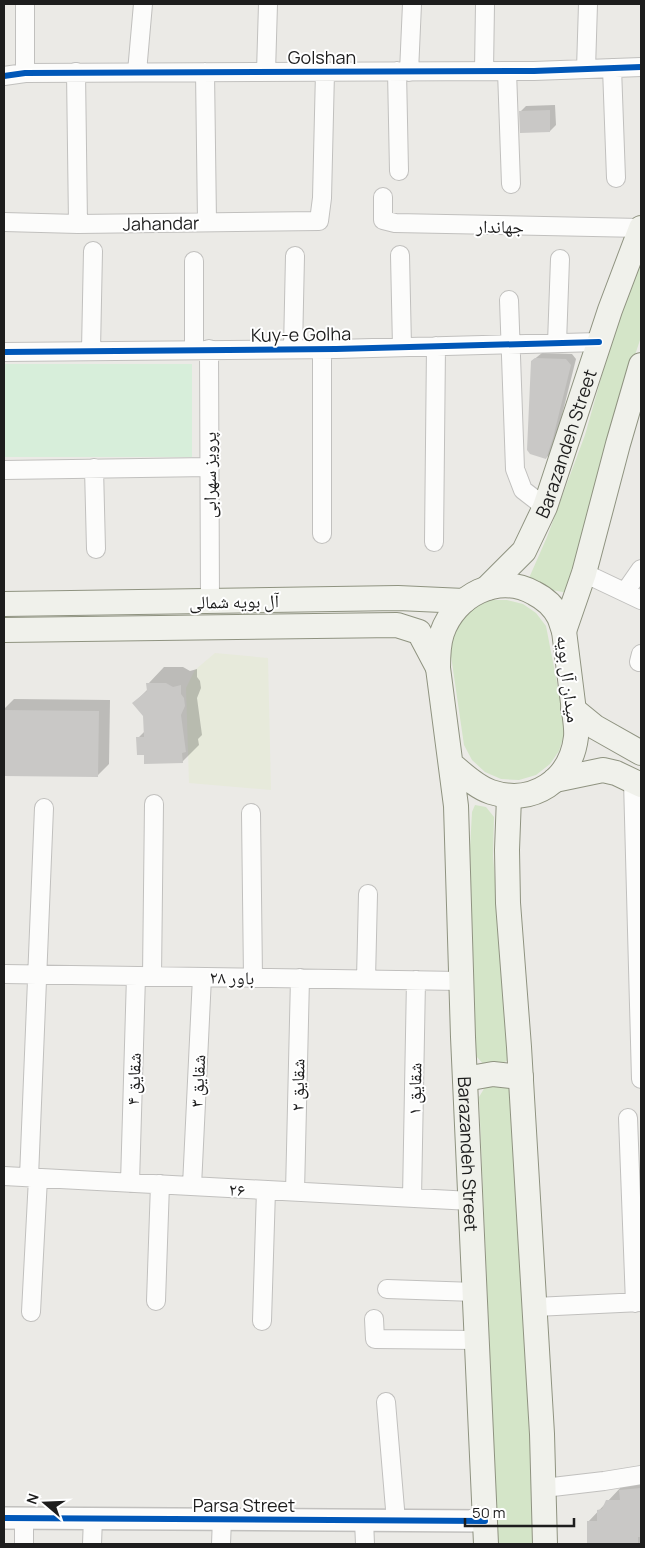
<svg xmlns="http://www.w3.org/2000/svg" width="645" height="1548" viewBox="0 0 645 1548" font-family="Manrope,'Noto Naskh Arabic',sans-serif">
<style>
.farmland{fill:#e7eadb}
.grass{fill:#d4e5c8}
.park{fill:#d7eeda}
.shadow{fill:#0003}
.building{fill:#c9c8c6}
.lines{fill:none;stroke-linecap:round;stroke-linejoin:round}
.minor-casing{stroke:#c1c0be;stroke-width:20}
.tertiary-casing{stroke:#c1c0be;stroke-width:24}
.secondary-casing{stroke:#8f9380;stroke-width:26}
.minor{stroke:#fcfcfb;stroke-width:18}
.tertiary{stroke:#fcfcfb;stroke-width:21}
.secondary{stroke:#f0f1eb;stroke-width:24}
.cycleway-casing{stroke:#fff;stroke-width:9}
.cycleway{stroke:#0057b8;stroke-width:6}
.labels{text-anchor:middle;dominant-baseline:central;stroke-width:4;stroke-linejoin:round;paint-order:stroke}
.street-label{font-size:18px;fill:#1d1d1d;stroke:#fff}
</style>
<rect width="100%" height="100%" fill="#ebeae6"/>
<path class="farmland" d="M 215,653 L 268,658 L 271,790 L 189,783 L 186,688 L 195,670 Z"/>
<path class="grass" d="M 641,257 L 641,337 L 632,364 L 568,593 L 547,589 L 529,578 L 547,537 L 585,435 L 617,322 Z
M 491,600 L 507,600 L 523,604 L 536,613 L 546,626 L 564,719 L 564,735 L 559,751 L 550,764 L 536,775 L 519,780 L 501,779 L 485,772 L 472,760 L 464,745 L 450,649 L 454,632 L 463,616 L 476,606 Z
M 475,805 L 486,807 L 494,817 L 493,856 L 510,1059 L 496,1067 L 486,1067 L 476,1056 L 470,848 L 472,812 Z
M 499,1085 L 513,1090 L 536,1544 L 498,1544 L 479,1097 L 485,1087 Z"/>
<path class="park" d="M 4,364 L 192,364 L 192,457 L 4,457 Z"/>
<path class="shadow" d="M 555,105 L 556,125 L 550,131 L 520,112 L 526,106 Z
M 542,353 L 572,354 L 576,359 L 558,431 L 552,452 L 546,458 L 532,361 Z
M 164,667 L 183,667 L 190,671 L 197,669 L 197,677 L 200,681 L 201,688 L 197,698 L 202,735 L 198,739 L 199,745 L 182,762 L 145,753 L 138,738 L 145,731 L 144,715 L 134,703 L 148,689 L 148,684 Z
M 14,699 L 110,700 L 109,764 L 97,776 L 4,775 L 4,709 Z
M 641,1474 L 641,1544 L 588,1544 L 588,1522 L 624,1484 Z"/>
<path class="building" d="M 550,110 L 550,132 L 520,133 L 519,111 Z
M 535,358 L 566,359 L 571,365 L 553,438 L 546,459 L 530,454 L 527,450 L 531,361 Z
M 146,683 L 166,683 L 173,687 L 181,685 L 181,694 L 184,698 L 185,706 L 181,715 L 186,752 L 182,753 L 183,763 L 144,764 L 144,755 L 137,755 L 136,737 L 144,737 L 143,716 L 132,703 L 147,691 Z
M 4,710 L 99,711 L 98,777 L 4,776 Z
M 641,1488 L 641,1537 L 638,1537 L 638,1544 L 587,1544 L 587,1521 L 597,1521 L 597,1510 L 602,1509 L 606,1500 L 620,1500 L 619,1490 Z"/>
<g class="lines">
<defs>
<path id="minor" d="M 612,68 L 616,178
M 586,69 L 588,4
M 397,71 L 399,171
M 484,71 L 485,4
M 507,71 L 511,184
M 76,72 L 78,224
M 137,72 L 143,4
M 205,72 L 207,222
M 266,72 L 268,4
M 409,72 L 412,4
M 25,73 L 25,4
M 4,76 L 25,73 L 534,71 L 641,67
M 383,197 L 383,220 L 395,223 L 641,228
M 4,222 L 78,224 L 319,221 L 322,198 L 325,72
M 400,255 L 402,347
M 194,261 L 194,350
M 509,300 L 515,469 L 523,490 L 545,507
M 557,343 L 560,259
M 209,349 L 210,602
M 293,349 L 295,256
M 91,350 L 93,251
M 4,352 L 336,349 L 599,342
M 94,468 L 96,549
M 4,470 L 209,467
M 322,534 L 322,349
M 434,542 L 436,346
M 584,573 L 641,600
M 625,592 L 641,569
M 639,662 L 641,654
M 633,781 L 641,1079
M 251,813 L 253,978
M 4,974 L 461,981
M 152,976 L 154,804
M 366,979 L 368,894
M 628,1118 L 635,1303
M 4,1176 L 471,1201
M 29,1177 L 44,808
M 130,1183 L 136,976
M 192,1186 L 202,977
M 295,1192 L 300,978
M 412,1198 L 416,980
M 387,1289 L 475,1292
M 156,1301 L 160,1184
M 535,1307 L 641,1302
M 31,1312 L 38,1178
M 374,1319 L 375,1339 L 477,1340
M 262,1321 L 266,1190
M 386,1402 L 396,1521
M 544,1488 L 604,1481 L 641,1475
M 364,1520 L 365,1544
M 24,1544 L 24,1518
M 92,1544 L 93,1518
M 221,1544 L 222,1519"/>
<path id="tertiary" d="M 4,1518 L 485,1521"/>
<g id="secondary">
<path id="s1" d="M 487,588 L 524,551 L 545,507 L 610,310 L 641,228"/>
<path d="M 4,604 L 398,598 L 464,601"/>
<path d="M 4,630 L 397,625 L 419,632 L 437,666"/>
<path d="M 564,631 L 584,573 L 618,444 L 641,365"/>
<path d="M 573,709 L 595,727 L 641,753"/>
<path id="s2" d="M 451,764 C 463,774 476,787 491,792 C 533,806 571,780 576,737 C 577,726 574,714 573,703 C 570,679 567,655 564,631 C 562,626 561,621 559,617 C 554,607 544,598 534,593 C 498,573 455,595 442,633 C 438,645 438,656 438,668 L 456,806 L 463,1037 L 486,1544"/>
<path d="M 555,780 L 603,770 L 616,773 L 641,785"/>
<path d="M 509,797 L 507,850 L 508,903 L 519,1047 L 542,1434 L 545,1544"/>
<path d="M 465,1079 L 493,1074 L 521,1077"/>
</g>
</defs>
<use href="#minor" class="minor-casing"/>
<use href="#tertiary" class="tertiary-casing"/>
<use href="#secondary" class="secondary-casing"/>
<use href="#minor" class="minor"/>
<use href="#tertiary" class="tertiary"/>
<use href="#secondary" class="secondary"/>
<defs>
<path id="cycleway" d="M 4,76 L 25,73 L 534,71 L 641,67
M 4,352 L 336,349 L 599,342
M 4,1518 L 485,1521"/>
</defs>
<use href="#cycleway" class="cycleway-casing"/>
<use href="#cycleway" class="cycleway"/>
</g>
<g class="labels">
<g class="street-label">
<text x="322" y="57">Golshan</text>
<text transform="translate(161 223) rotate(-1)">Jahandar</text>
<text transform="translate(500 226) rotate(1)">جهاندار</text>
<text transform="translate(301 334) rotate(-1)">Kuy-e Golha</text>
<text stroke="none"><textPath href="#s1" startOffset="168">Barazandeh Street</textPath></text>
<text transform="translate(209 475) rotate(-90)">پرویز سهرابی</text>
<text transform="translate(234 601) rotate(-1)">آل بویه شمالی</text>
<text transform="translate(569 679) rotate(83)">میدان آل بویه</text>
<text transform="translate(232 977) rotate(1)">باور ۲۸</text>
<text transform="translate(133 1079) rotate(-88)">شقایق ۴</text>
<text transform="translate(197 1081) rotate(-87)">شقایق ۳</text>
<text transform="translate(297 1085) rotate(-89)">شقایق ۲</text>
<text transform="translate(414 1089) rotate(-89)">شقایق ۱</text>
<text stroke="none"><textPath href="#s2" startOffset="960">Barazandeh Street</textPath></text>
<text transform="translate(237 1189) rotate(3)">۲۶</text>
<text x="244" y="1505">Parsa Street</text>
</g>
</g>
<rect width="645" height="1548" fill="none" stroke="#1d1d1d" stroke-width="10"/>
<g transform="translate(45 1503) rotate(289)" stroke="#ffffff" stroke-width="4" paint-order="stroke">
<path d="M0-4L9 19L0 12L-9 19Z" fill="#1d1d1d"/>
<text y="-8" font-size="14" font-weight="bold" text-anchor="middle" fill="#1d1d1d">N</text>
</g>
<path d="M465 1518v8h109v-8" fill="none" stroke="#1d1d1d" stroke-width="2.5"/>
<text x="472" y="1518" font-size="15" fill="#1d1d1d" stroke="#ffffff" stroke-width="4" paint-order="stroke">50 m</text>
</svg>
